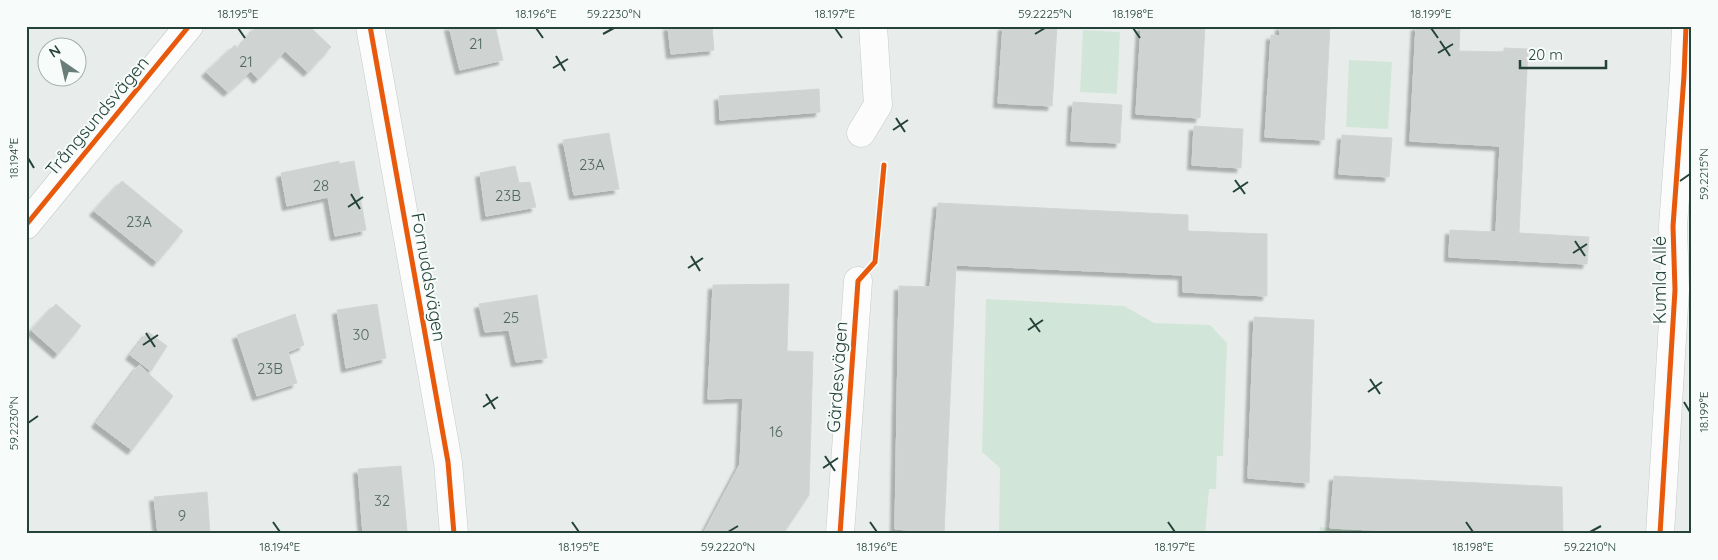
<svg xmlns="http://www.w3.org/2000/svg" width="1718" height="560" viewBox="0 0 1718 560" font-family="Quicksand,sans-serif">
<style>
.green{fill:#d1e6d8}
.building{fill:#cfd4d2;stroke:#d1d6d4;filter:url(#shadow)}
.lines{fill:none;stroke-linecap:round;stroke-linejoin:round}
.street-casing{stroke:#c5cac8;stroke-width:29}
.street{stroke:#fcfcfc;stroke-width:28}
.cycleway-casing{stroke:#f7fbf9;stroke-width:8}
.cycleway{stroke:#e8590c;stroke-width:5}
.ticks{fill:none;stroke:#24423a;stroke-width:2}
.labels{text-anchor:middle;dominant-baseline:central;stroke-width:4;stroke-linejoin:round;paint-order:stroke}
.number-label{font-size:15px;fill:#506761}
.street-label{font-size:18px;fill:#24423a;stroke:#f7fbf9}
.neatline{fill:none;stroke:#24423a;stroke-width:2}
.ticks-label{font-size:12px;text-anchor:middle;fill:#24423a}
</style>
<defs>
<filter id="shadow"><feDropShadow dx="-4.5" dy="4.5" stdDeviation="1" flood-color="#0004"/></filter>
</defs>
<rect width="100%" height="100%" fill="#e8edeb"/>
<path class="green" d="M 1083,30 L 1120,32 L 1117,94 L 1080,92 Z
M 1349,60 L 1392,62 L 1388,129 L 1346,127 Z
M 986,299 L 1124,306 L 1154,323 L 1210,325 L 1227,343 L 1223,456 L 1217,456 L 1216,489 L 1209,489 L 1205,534 L 999,534 L 1000,468 L 982,452 Z
M 1320,527 L 1330,528 L 1452,534 L 1319,534 Z"/>
<path class="building" d="M 257,26 L 309,26 L 331,47 L 308,72 L 285,51 L 258,79 L 251,71 L 228,92 L 206,72 L 235,45 L 238,49 Z
M 449,26 L 495,26 L 503,60 L 460,70 Z
M 668,26 L 712,26 L 714,50 L 671,54 Z
M 1003,26 L 1057,26 L 1052,106 L 998,103 Z
M 1141,26 L 1205,26 L 1200,118 L 1136,114 Z
M 1280,26 L 1330,26 L 1324,140 L 1265,137 L 1271,35 L 1280,36 Z
M 1416,26 L 1460,26 L 1459,51 L 1504,52 L 1504,48 L 1528,49 L 1519,233 L 1589,237 L 1587,264 L 1449,257 L 1450,230 L 1496,232 L 1500,146 L 1410,141 Z
M 819,89 L 820,112 L 720,120 L 719,96 Z
M 1073,102 L 1122,105 L 1120,143 L 1071,141 Z
M 1194,126 L 1243,129 L 1241,168 L 1192,165 Z
M 609,133 L 619,189 L 574,195 L 563,140 Z
M 1342,135 L 1392,138 L 1389,177 L 1339,174 Z
M 339,161 L 339,164 L 354,161 L 366,230 L 335,236 L 328,197 L 287,206 L 281,173 Z
M 515,166 L 519,183 L 530,182 L 536,207 L 486,216 L 480,173 Z
M 122,181 L 183,231 L 157,262 L 94,211 Z
M 938,203 L 1188,215 L 1188,231 L 1267,234 L 1267,296 L 1183,292 L 1183,275 L 956,265 L 944,534 L 908,534 L 908,530 L 895,529 L 899,286 L 930,287 Z
M 789,284 L 787,351 L 813,352 L 809,495 L 783,534 L 703,534 L 740,464 L 743,398 L 708,399 L 713,285 Z
M 537,295 L 547,358 L 516,362 L 509,330 L 485,332 L 479,304 Z
M 56,304 L 81,326 L 58,354 L 31,330 Z
M 377,304 L 386,358 L 346,368 L 337,310 Z
M 295,314 L 304,345 L 288,352 L 297,383 L 257,396 L 237,335 Z
M 1254,317 L 1314,320 L 1309,483 L 1248,478 Z
M 148,332 L 167,346 L 151,371 L 130,355 Z
M 139,365 L 173,396 L 132,450 L 96,423 Z
M 401,466 L 407,531 L 384,534 L 363,534 L 358,469 Z
M 1334,476 L 1562,487 L 1563,534 L 1452,534 L 1330,528 Z
M 207,492 L 210,534 L 158,534 L 154,497 Z"/>
<g class="lines">
<defs>
<path id="street" d="M 370,26 L 448,462 L 454,534
M 861,133 L 878,105 L 873,26
M 26,225 L 189,26
M 840,534 L 858,281
M 1660,534 L 1675,290 L 1673,226 L 1684,76 L 1686,26"/>
</defs>
<use href="#street" class="street-casing"/>
<use href="#street" class="street"/>
<defs>
<path id="cycleway" d="M 370,26 L 448,462 L 454,534
M 26,225 L 189,26
M 840,534 L 858,281 L 875,262 L 884,165
M 1660,534 L 1675,290 L 1673,226 L 1684,76 L 1686,26"/>
</defs>
<use href="#cycleway" class="cycleway-casing"/>
<use href="#cycleway" class="cycleway"/>
</g>
<path class="ticks" d="M 238,28 L 245,38M 536,28 L 543,38M 835,28 L 842,38M 1133,28 L 1140,38M 1431,28 L 1438,38M 603,34 L 614,28M 1035,34 L 1045,28M 1440,41 L 1450,56M 1438,53 L 1453,44M 556,56 L 565,71M 553,68 L 568,59M 896,118 L 905,132M 893,130 L 908,120M 28,158 L 34,168M 1235,180 L 1245,194M 1680,181 L 1690,174M 1233,192 L 1248,182M 351,194 L 360,209M 348,207 L 363,197M 1575,241 L 1585,256M 1573,253 L 1587,244M 691,256 L 700,271M 688,268 L 703,258M 1030,318 L 1040,332M 1028,330 L 1043,320M 146,333 L 155,347M 143,345 L 158,335M 1370,379 L 1380,394M 1368,392 L 1382,382M 486,394 L 495,409M 1684,402 L 1690,412M 483,407 L 498,397M 28,423 L 38,416M 825,456 L 835,471M 823,468 L 838,458M 273,522 L 280,532M 572,522 L 579,532M 870,522 L 877,532M 1168,522 L 1175,532M 1466,522 L 1473,532M 728,532 L 738,526M 1590,532 L 1601,526"/>
<g class="labels">
<g class="number-label">
<text x="476" y="43">21</text>
<text x="246" y="61">21</text>
<text x="592" y="164">23A</text>
<text x="321" y="185">28</text>
<text x="508" y="195">23B</text>
<text x="139" y="221">23A</text>
<text x="511" y="317">25</text>
<text x="361" y="334">30</text>
<text x="270" y="368">23B</text>
<text x="776" y="431">16</text>
<text x="382" y="500">32</text>
<text x="182" y="515">9</text>
</g>
<g class="street-label">
<text transform="translate(97 116) rotate(-50)">Trångsundsvägen</text>
<text transform="translate(429 277) rotate(80)">Fornuddsvägen</text>
<text transform="translate(1659 280) rotate(-90)">Kumla Allé</text>
<text transform="translate(837 377) rotate(-86)">Gärdesvägen</text>
</g>
</g>
<rect width="1718" height="560" fill="none" stroke="#f7fbf9" stroke-width="55"/>
<g transform="translate(62 62) rotate(326)"><circle r="24" fill="#f7fbf9" stroke="#a3b1ad"/>
<path d="M0-4L9 19L0 12L-9 19Z" fill="#697e78"/>
<text y="-8" font-size="14" font-weight="bold" text-anchor="middle" fill="#24423a">N</text>
</g>
<path d="M1520 60v8h86v-8" fill="none" stroke="#24423a" stroke-width="2.5"/>
<text x="1528" y="60" font-size="15" fill="#24423a" stroke="#f7fbf9" stroke-width="4" paint-order="stroke">20 m</text>
<rect x="28" y="28" width="1662" height="504" class="neatline"/>
<g class="ticks-label">
<text x="238" y="18">18.195°E</text>
<text x="536" y="18">18.196°E</text>
<text x="614" y="18">59.2230°N</text>
<text x="835" y="18">18.197°E</text>
<text x="1045" y="18">59.2225°N</text>
<text x="1133" y="18">18.198°E</text>
<text x="1431" y="18">18.199°E</text>
<text transform="translate(14 158) rotate(-90)" y="4">18.194°E</text>
<text transform="translate(1704 174) rotate(-90)" y="4">59.2215°N</text>
<text transform="translate(1704 412) rotate(-90)" y="4">18.199°E</text>
<text transform="translate(14 423) rotate(-90)" y="4">59.2230°N</text>
<text x="280" y="551">18.194°E</text>
<text x="579" y="551">18.195°E</text>
<text x="728" y="551">59.2220°N</text>
<text x="877" y="551">18.196°E</text>
<text x="1175" y="551">18.197°E</text>
<text x="1473" y="551">18.198°E</text>
<text x="1590" y="551">59.2210°N</text>
</g>
</svg>
